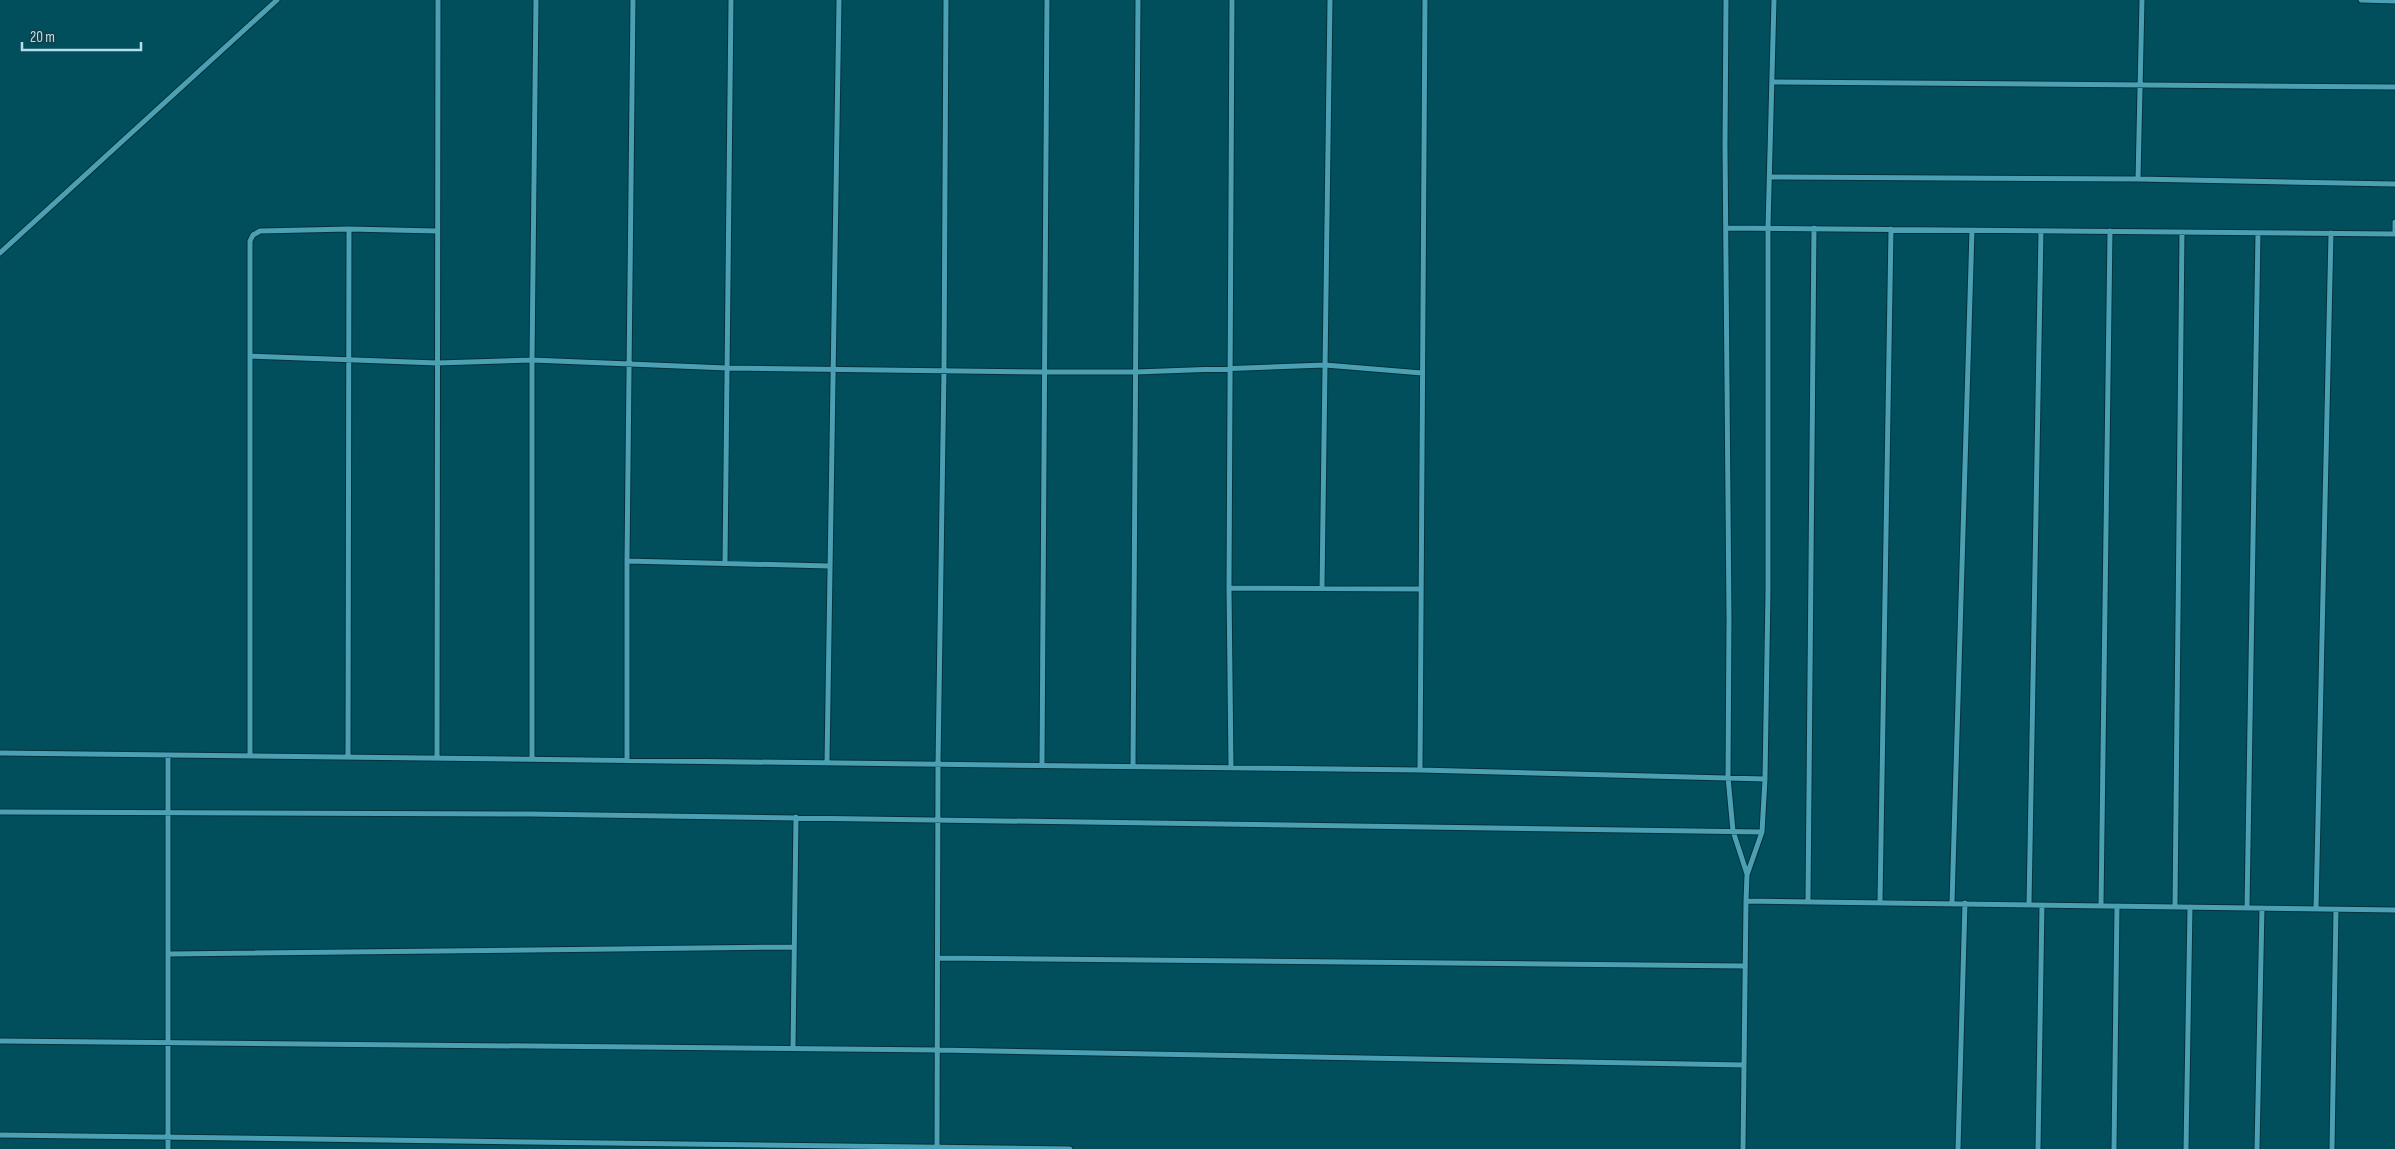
<svg xmlns="http://www.w3.org/2000/svg" width="2395" height="1149" viewBox="0 0 2395 1149" font-family="'Sofia Sans Condensed',sans-serif">
<style>
.lines{fill:none;stroke-linecap:round;stroke-linejoin:round}
.street-casing{stroke:#00323c;stroke-width:7}
.street{stroke:#4ba0b3;stroke-width:5}
</style>
<rect width="100%" height="100%" fill="#014f5d"/>
<g class="lines">
<defs>
<path id="street" d="M 1726,0 L 1725,145 L 1729,619 L 1728,777 L 1733,831 L 1747,874
M 2361,0 L 2395,1
M 1772,82 L 2395,87
M 1770,177 L 2138,179 L 2395,184
M 2138,179 L 2142,0
M 1727,228 L 2395,234
M 2395,234 L 2395,222
M 0,253 L 277,0
M 250,356 L 437,363 L 532,360 L 727,368 L 1045,372 L 1136,372 L 1325,365 L 1422,373
M 627,561 L 829,566
M 725,563 L 731,0
M 1229,588 L 1421,589
M 1322,588 L 1330,0
M 0,753 L 1420,770 L 1765,779
M 168,755 L 168,1149
M 250,756 L 250,241 L 253,235 L 260,231 L 349,229 L 437,231
M 348,757 L 349,229
M 437,758 L 438,0
M 532,759 L 532,360 L 536,0
M 627,760 L 627,561 L 633,0
M 827,762 L 839,0
M 1042,765 L 1047,0
M 1133,766 L 1138,0
M 1231,767 L 1229,588 L 1232,0
M 1420,770 L 1425,0
M 0,812 L 530,814 L 1762,832
M 1746,901 L 2395,910
M 1808,901 L 1814,228
M 1880,902 L 1891,229
M 1952,903 L 1972,230
M 2029,905 L 2041,231
M 2101,905 L 2110,231
M 2175,907 L 2182,232
M 2247,908 L 2258,233
M 2316,909 L 2331,233
M 170,954 L 793,947
M 939,958 L 1745,966
M 0,1041 L 938,1050 L 1744,1065
M 793,1049 L 796,817
M 0,1135 L 1070,1149
M 937,1149 L 938,764 L 944,370 L 946,0
M 1743,1149 L 1746,901 L 1747,875 L 1762,832 L 1765,779 L 1768,591 L 1768,227 L 1774,0
M 1958,1149 L 1965,903
M 2038,1149 L 2042,905
M 2114,1149 L 2117,906
M 2186,1149 L 2190,907
M 2257,1149 L 2262,908
M 2332,1149 L 2336,909"/>
</defs>
<use href="#street" class="street-casing"/>
<use href="#street" class="street"/>
</g>
<path d="M22 42v8h119v-8" fill="none" stroke="#b7dee8" stroke-width="2.5"/>
<text x="30" y="42" font-size="15" fill="#b7dee8" stroke="#14424c" stroke-width="4" paint-order="stroke">20 m</text>
</svg>
